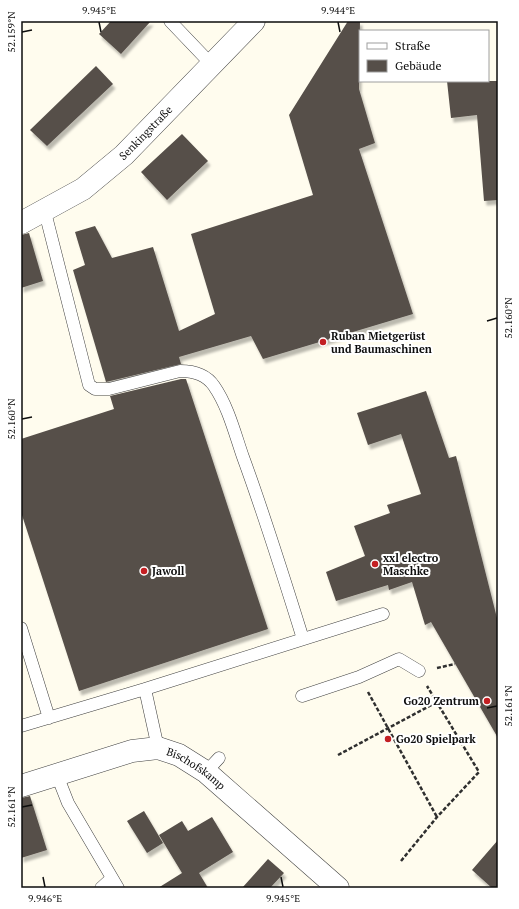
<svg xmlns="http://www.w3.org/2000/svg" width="519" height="909" viewBox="0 0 519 909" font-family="'PT Serif',serif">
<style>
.building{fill:#564f49;filter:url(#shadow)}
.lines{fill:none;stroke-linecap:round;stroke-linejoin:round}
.lane-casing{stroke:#404040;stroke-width:13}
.street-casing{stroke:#404040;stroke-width:23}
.path{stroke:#2f2f2f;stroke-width:2.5;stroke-dasharray:4 2;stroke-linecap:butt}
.lane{stroke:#fff;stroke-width:12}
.street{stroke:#fff;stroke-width:22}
.ticks{fill:none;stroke:#0d0d0d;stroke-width:1.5}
.poi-dot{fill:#c31f22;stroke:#fff;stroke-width:1.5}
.labels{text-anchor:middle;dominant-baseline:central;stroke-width:4;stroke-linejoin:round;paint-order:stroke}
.street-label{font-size:11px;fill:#0d0d0d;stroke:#fff}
.poi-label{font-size:11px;font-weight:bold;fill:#0d0d0d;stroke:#fff;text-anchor:start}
.neatline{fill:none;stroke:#0d0d0d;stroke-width:1.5}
.ticks-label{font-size:10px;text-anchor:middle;fill:#0d0d0d}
</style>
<defs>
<filter id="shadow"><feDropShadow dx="2.5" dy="4.5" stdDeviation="1" flood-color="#0004"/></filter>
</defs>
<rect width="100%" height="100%" fill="#fffcee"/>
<path class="building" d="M 111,21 L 151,21 L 121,54 L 99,34 Z
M 348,21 L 360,21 L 359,89 L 375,143 L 359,149 L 413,314 L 263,359 L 251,336 L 179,357 L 181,364 L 106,382 L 73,270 L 85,265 L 75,232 L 95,226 L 112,258 L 153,247 L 179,331 L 215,314 L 191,234 L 313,195 L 289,115 Z
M 96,66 L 113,84 L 47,146 L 30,130 Z
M 447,81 L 498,81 L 498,200 L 484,201 L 477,115 L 451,118 Z
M 182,134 L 208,161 L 167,200 L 141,172 Z
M 29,233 L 43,281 L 21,288 L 21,235 Z
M 181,379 L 186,379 L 268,629 L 79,691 L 21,512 L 21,439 L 114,409 L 110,396 Z
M 426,391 L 449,458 L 456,456 L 498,622 L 498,738 L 431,622 L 425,625 L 412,582 L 389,590 L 388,585 L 336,601 L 326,572 L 365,556 L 354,526 L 390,513 L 387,505 L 421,494 L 401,434 L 368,445 L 357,413 Z
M 30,796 L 47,850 L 21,858 L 21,798 Z
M 144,811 L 163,843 L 147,853 L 127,821 Z
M 212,817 L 233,852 L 199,873 L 208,888 L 158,888 L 182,873 L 159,835 L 182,821 L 188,831 Z
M 498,840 L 498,888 L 492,888 L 472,870 Z
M 268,859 L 284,873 L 270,888 L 242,888 Z"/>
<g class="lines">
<defs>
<path id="lane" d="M 170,21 L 212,65
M 45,212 L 89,385 L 95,389 L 109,389 L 180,371 C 193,371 206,374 214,386 C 228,406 235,434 243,457 C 265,517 284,578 303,639
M 21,628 L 49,718
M 145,689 L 383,614
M 302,696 L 359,677 L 399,659 L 419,671
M 21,726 L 145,689 L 158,748
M 206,772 L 219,758
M 57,775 L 68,803 L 118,888
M 101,888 L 112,878"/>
<g id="street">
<path id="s1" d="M 21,223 L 83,189 L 124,155 L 254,21"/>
<path id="s2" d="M 21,786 L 132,751 L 158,748 L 179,755 L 206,772 L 338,888"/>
</g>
</defs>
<use href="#lane" class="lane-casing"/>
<use href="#street" class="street-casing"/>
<path class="path" d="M 437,668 L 455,664
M 368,692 L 437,817
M 338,755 L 437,702
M 401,861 L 437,817 L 479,772 L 427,686"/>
<use href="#lane" class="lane"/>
<use href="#street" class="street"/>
</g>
<path class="ticks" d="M 99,22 L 101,32M 338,22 L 340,32M 22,32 L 32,30M 487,321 L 497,318M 22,419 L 32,417M 487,708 L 497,706M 22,807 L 32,805M 43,877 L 45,887M 281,877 L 283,887"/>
<g class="poi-dot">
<circle cx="323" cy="342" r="4"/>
<circle cx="375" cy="564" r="4"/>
<circle cx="144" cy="571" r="4"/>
<circle cx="487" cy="701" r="4"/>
<circle cx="388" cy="739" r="4"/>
</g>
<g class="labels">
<g class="street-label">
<text stroke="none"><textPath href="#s1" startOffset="155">Senkingstraße</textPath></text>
<text stroke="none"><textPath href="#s2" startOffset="186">Bischofskamp</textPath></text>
</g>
<g class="poi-label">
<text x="331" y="336">Ruban Mietgerüst<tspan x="331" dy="13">und Baumaschinen</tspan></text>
<text x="383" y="558">xxl electro<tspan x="383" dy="13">Maschke</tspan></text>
<text x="152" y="571">Jawoll</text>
<text x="479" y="701" text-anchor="end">Go20 Zentrum</text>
<text x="396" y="739">Go20 Spielpark</text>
</g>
</g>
<rect width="519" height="909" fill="none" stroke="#ffffff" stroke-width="44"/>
<rect x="359" y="30" width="130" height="52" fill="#ffffff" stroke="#9e9e9e"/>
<rect x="367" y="43" width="20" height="6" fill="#ffffff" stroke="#9e9e9e"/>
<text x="395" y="50" font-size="12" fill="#0d0d0d">Straße</text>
<rect x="367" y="60" width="20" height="12" fill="#564f49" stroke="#9e9e9e"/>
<text x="395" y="70" font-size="12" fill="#0d0d0d">Gebäude</text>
<rect x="22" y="22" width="475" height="865" class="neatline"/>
<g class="ticks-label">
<text x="99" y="14">9.945°E</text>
<text x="338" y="14">9.944°E</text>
<text transform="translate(11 32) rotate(-90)" y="4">52.159°N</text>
<text transform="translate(508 318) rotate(-90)" y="4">52.160°N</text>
<text transform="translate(11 419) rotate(-90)" y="4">52.160°N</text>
<text transform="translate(508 706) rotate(-90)" y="4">52.161°N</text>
<text transform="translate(11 807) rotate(-90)" y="4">52.161°N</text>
<text x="45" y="902">9.946°E</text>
<text x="283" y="902">9.945°E</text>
</g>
</svg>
